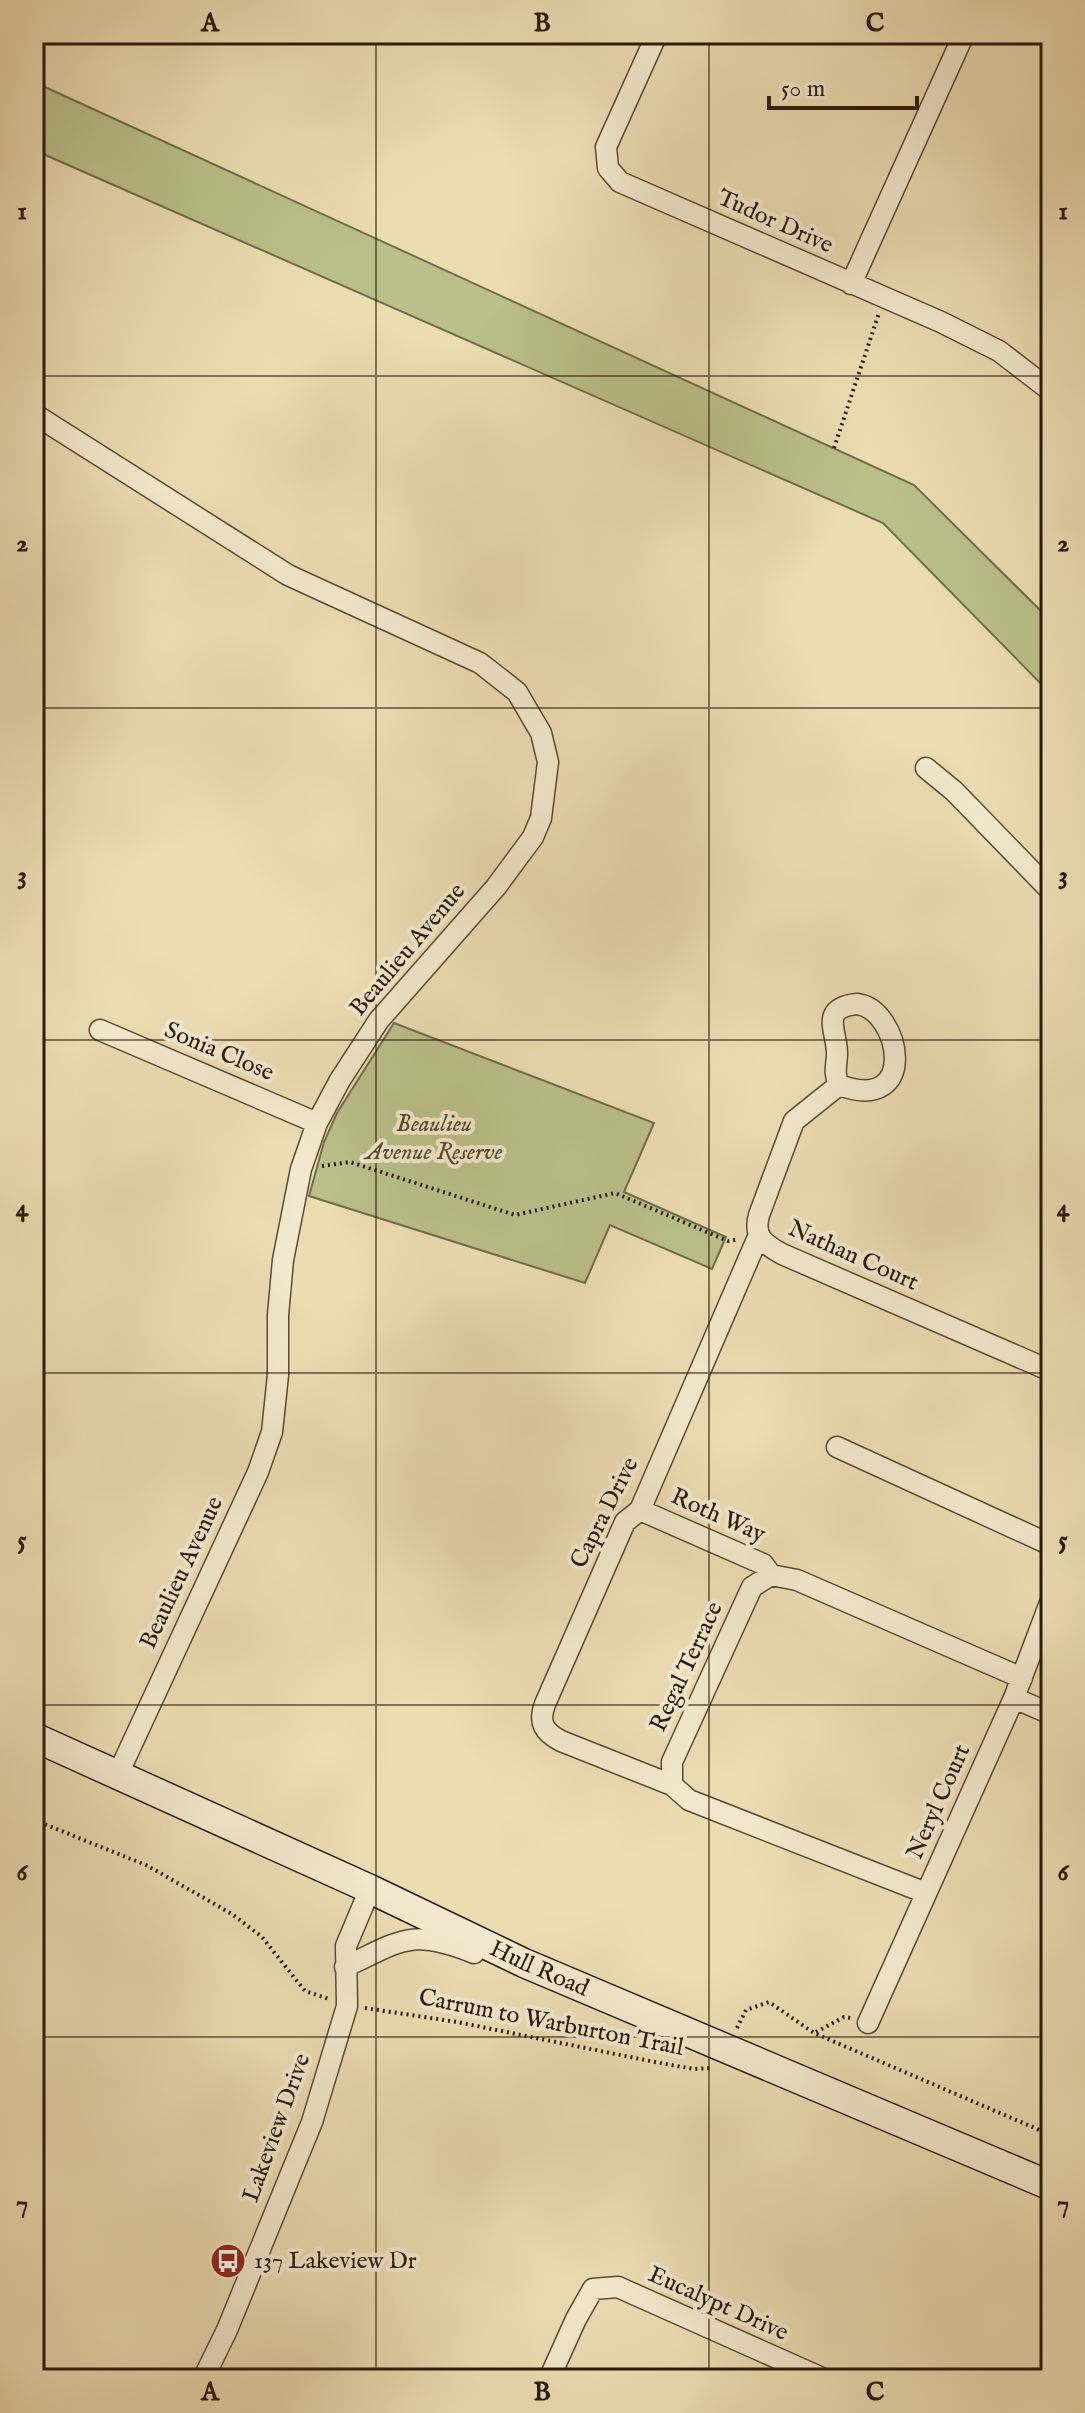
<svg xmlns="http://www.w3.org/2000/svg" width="1085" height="2413" viewBox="0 0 1085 2413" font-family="'IM FELL English',serif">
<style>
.green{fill:#bac08a;stroke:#726d4a;stroke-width:2}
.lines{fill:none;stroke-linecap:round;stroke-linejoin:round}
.street-casing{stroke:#5a4a34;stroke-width:23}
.secondary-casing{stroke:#291a0a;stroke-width:31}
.path{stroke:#291a0a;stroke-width:4;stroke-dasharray:2 4;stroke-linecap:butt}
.street{stroke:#f3e8cd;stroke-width:20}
.secondary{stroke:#f3e8cd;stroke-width:28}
.grid{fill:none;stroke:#291a0a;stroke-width:2;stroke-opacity:0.55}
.labels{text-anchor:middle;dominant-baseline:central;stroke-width:8;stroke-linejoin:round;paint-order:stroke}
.street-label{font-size:24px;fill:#291a0a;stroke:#f3e8cd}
.park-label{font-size:24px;font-style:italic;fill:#544c30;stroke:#f3e8cd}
.poi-label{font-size:24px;fill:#291a0a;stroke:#f3e8cd;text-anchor:start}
.neatline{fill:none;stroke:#291a0a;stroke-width:3}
.grid-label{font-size:26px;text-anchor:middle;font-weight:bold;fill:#291a0a}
</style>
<rect width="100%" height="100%" fill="#ecdcb2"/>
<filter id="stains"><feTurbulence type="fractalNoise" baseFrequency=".0025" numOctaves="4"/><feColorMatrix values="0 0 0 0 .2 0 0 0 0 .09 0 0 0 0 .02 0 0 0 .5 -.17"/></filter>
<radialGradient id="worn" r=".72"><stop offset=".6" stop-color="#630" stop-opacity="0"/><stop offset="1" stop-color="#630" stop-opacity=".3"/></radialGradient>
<path class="green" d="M 34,82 L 914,485 L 1051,621 L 1051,694 L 883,523 L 34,150 Z
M 394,1023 L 654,1123 L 624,1192 L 726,1237 L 712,1269 L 610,1225 L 585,1283 L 309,1196 L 324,1142 L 337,1113 Z"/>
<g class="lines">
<defs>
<path id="street" d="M 657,34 L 606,147 L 608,168 L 620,182 L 941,322 L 999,351 L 1051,391
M 851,284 L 964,34
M 34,414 L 288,575 L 480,663 L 517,692 L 541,733 L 548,762 L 541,818 L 533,837 L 496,887 L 379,1020 L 340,1080 L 317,1123 L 301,1169 L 283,1260 L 278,1315 L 278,1375 L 272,1432 L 258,1472 L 118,1774
M 926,768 L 954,791 L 1051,891
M 857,1004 C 900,1009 921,1115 839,1085 C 833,1073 837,1065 837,1053 C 837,1031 819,1008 857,1004 Z
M 100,1030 L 317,1123
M 839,1085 L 794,1121 L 759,1215 C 753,1237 764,1244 782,1254 L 1051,1371
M 837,1447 L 1051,1545
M 640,1510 L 763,1564 L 771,1575
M 1014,1698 L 1051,1714
M 672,1785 L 561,1741 C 544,1732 538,1723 545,1704 L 625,1522 L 640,1510 L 758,1237
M 926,1893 L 689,1800 L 672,1785 L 672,1762 L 752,1587 L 771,1575 L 797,1580 L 1022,1678
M 345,1967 C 402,1940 411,1928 474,1953
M 868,2023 L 1014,1698 L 1051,1600
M 203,2379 L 227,2330 L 312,2122 L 347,2006 L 346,1946 L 370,1889
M 549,2379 L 576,2319 L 593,2289 L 618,2287 L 824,2379"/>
<g id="secondary">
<path id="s1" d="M 34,1737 L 370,1889 L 524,1963 L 1051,2186"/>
</g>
</defs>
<use href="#street" class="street-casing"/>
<use href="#secondary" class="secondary-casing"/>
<path class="path" d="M 834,448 L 879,313
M 322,1166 L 350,1162 L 515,1215 L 615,1193 L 728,1241 L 736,1240
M 34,1820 L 146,1865 L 232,1914 L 262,1937 L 305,1991 L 329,1999
M 365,2008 L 457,2022 L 660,2063 L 694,2069 L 710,2068
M 737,2028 L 746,2010 L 769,2002 L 814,2033 L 1051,2135
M 816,2032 L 844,2017 L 851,2018"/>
<use href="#street" class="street"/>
<use href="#secondary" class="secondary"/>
</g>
<path class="grid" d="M 376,34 L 376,2379M 709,34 L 709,2379M 34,376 L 1051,376M 34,708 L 1051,708M 34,1040 L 1051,1040M 34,1373 L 1051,1373M 34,1705 L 1051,1705M 34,2037 L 1051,2037"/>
<defs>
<symbol id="bus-disc" viewBox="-11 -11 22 22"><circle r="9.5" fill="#8f2418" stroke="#f3e8cd"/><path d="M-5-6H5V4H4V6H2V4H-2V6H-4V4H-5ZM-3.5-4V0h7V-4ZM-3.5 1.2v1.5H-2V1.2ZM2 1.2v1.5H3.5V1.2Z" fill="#fff"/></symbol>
</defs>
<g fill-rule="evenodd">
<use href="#bus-disc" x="208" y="2241" width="40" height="40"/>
</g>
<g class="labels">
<g class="street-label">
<text transform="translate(775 222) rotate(24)">Tudor Drive</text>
<text transform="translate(408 950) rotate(-50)">Beaulieu Avenue</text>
<text transform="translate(219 1052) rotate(23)">Sonia Close</text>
<text transform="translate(853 1256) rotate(24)">Nathan Court</text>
<text transform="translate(605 1513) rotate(-63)">Capra Drive</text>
<text transform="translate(718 1516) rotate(24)">Roth Way</text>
<text transform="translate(182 1573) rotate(-65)">Beaulieu Avenue</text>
<text transform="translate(687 1667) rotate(-65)">Regal Terrace</text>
<text transform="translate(939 1802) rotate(-66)">Neryl Court</text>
<text stroke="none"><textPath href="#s1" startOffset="556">Hull Road</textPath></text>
<text transform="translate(551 2023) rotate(11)">Carrum to Warburton Trail</text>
<text transform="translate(277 2128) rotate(-70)">Lakeview Drive</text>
<text transform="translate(718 2304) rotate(24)">Eucalypt Drive</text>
</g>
<g class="park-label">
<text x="434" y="1124">Beaulieu<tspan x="434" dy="28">Avenue Reserve</tspan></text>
</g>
<g class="poi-label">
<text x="254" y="2261">137 Lakeview Dr</text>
</g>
</g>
<rect width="1085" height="2413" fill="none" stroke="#ecdcb2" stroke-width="88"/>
<path d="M769 96v12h148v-12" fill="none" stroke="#291a0a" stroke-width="4"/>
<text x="781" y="96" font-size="24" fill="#291a0a" stroke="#f3e8cd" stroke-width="6" paint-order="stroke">50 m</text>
<rect x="44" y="44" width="997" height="2325" class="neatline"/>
<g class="grid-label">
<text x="210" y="31">A</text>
<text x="542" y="31">B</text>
<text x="875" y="31">C</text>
<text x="22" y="219">1</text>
<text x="1063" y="219">1</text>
<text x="22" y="551">2</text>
<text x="1063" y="551">2</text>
<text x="22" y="883">3</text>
<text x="1063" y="883">3</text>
<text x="22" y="1216">4</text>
<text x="1063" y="1216">4</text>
<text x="22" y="1548">5</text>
<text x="1063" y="1548">5</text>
<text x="22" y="1880">6</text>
<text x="1063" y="1880">6</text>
<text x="22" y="2212">7</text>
<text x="1063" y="2212">7</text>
<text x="210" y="2400">A</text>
<text x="542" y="2400">B</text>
<text x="875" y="2400">C</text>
</g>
<rect width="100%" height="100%" filter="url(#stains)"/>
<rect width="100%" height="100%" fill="url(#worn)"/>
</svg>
